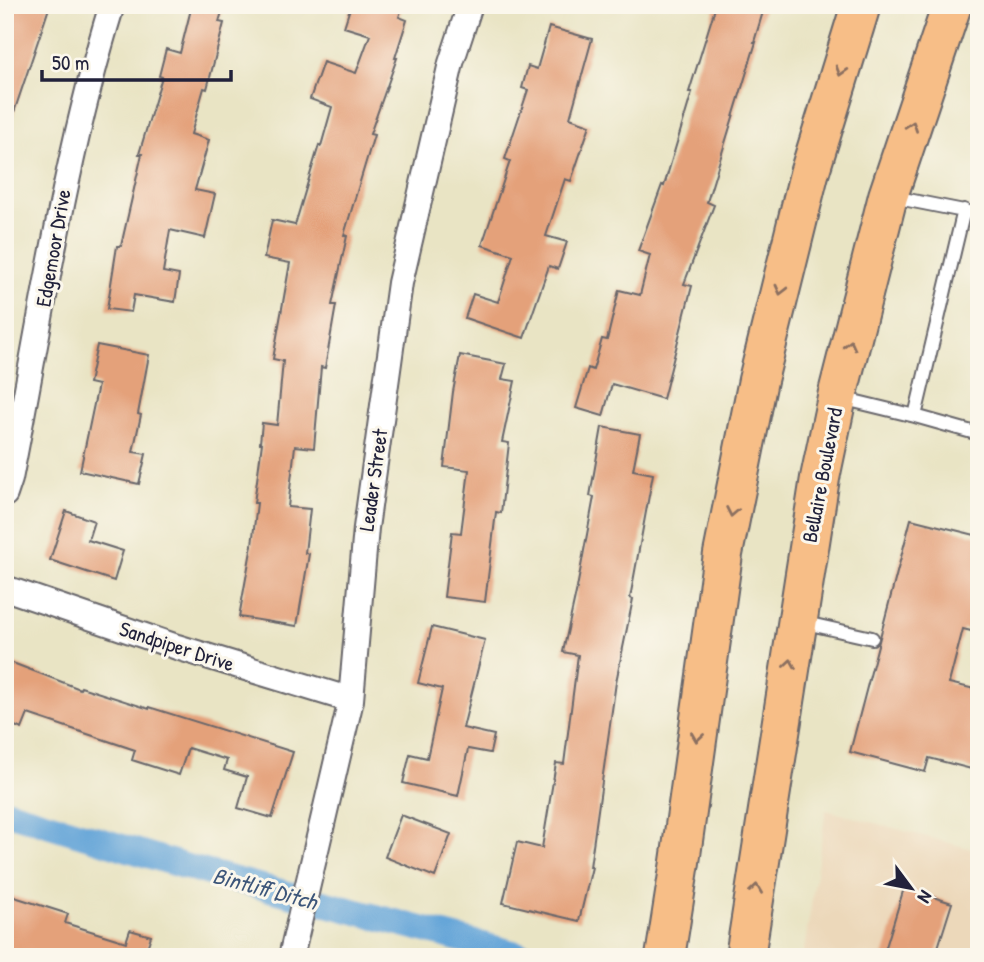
<svg xmlns="http://www.w3.org/2000/svg" width="984" height="962" viewBox="0 0 984 962" font-family="'Patrick Hand',sans-serif">
<style>
.built{fill:#ecd8ba}
.lines{fill:none;stroke-linecap:round;stroke-linejoin:round}
.canal{stroke:#65a5d8;stroke-width:26}
.building{fill:#e4a17a}
.service-casing{stroke:#68666b;stroke-width:16}
.minor-casing{stroke:#68666b;stroke-width:28}
.primary-casing{stroke:#68666b;stroke-width:42}
.service{stroke:#fff;stroke-width:12}
.minor{stroke:#fff;stroke-width:24}
.primary{stroke:#f7be87;stroke-width:38}
.oneway{stroke:#8c7061}
.labels{text-anchor:middle;dominant-baseline:central;stroke-width:6;stroke-linejoin:round;paint-order:stroke}
.street-label{font-size:21px;fill:#22223b;stroke:#fbf7ec}
.water-label{font-size:23px;font-style:italic;fill:#3d567a;stroke:#fbf7ec}
</style>
<rect width="100%" height="100%" fill="#fbf7ec"/>
<filter id="ink" filterUnits="userSpaceOnUse"><feTurbulence type="fractalNoise" baseFrequency=".0143" numOctaves="2"/><feDisplacementMap in="SourceGraphic" scale="14" xChannelSelector="R" yChannelSelector="G"/><feConvolveMatrix kernelMatrix="1 2 1 2 8 2 1 2 1" color-interpolation-filters="sRGB"/></filter>
<filter id="wash" filterUnits="userSpaceOnUse"><feTurbulence type="fractalNoise" baseFrequency=".00686" numOctaves="4" result="noise"/><feDisplacementMap in="SourceGraphic" scale="28" xChannelSelector="R" yChannelSelector="G"/><feGaussianBlur stdDeviation="1.57" result="paint"/><feColorMatrix in="noise" values="0 0 0 0 0 0 0 0 0 0 0 0 0 0 0 0 0 1.4 0 .05"/><feComposite in="paint" operator="in"/></filter>
<g filter="url(#wash)">
<rect width="100%" height="100%" fill="#e9e4c4"/>
<path class="built" d="M 826,810 L 979,851 L 979,957 L 803,957 Z"/>
<g class="lines">
<path class="canal" d="M 5,811 L 190,868 L 528,957"/>
</g>
<g id="blocks">
<path class="building" d="M 5,5 L 50,5 L 9,127 L 5,127 Z
M 192,5 L 224,5 L 219,22 L 224,23 L 207,89 L 204,88 L 191,134 L 209,140 L 195,190 L 215,194 L 205,238 L 170,230 L 163,272 L 179,275 L 175,302 L 134,295 L 131,312 L 107,309 L 117,246 L 121,246 L 142,154 L 139,154 L 162,77 L 159,76 L 166,49 L 180,53 Z
M 351,5 L 403,5 L 399,17 L 407,20 L 395,58 L 397,58 L 370,134 L 374,135 L 344,235 L 347,236 L 332,305 L 336,305 L 325,368 L 321,367 L 314,448 L 295,446 L 288,507 L 310,509 L 305,553 L 309,554 L 297,626 L 239,617 L 252,545 L 257,503 L 254,503 L 262,443 L 260,443 L 262,423 L 277,425 L 283,361 L 273,359 L 290,263 L 264,258 L 272,220 L 295,225 L 319,145 L 321,146 L 332,107 L 310,99 L 323,62 L 356,73 L 370,35 L 344,27 Z
M 716,5 L 765,5 L 754,42 L 756,42 L 707,202 L 714,205 L 684,284 L 692,286 L 663,399 L 612,384 L 603,416 L 576,408 L 588,368 L 593,370 L 602,339 L 607,340 L 619,290 L 640,295 L 650,255 L 638,251 L 662,185 L 664,186 L 692,92 L 689,92 Z
M 549,27 L 592,39 L 570,118 L 590,125 L 571,181 L 565,179 L 546,236 L 567,242 L 558,269 L 549,266 L 524,338 L 465,318 L 473,294 L 498,302 L 513,255 L 482,245 L 510,161 L 505,159 L 528,90 L 522,88 L 528,66 L 537,69 Z
M 97,345 L 149,355 L 138,414 L 141,415 L 133,452 L 146,454 L 139,484 L 80,471 L 98,385 L 89,383 Z
M 460,355 L 506,364 L 502,379 L 515,381 L 502,442 L 509,443 L 501,513 L 496,512 L 485,602 L 444,597 L 452,532 L 461,533 L 469,470 L 444,467 L 453,392 Z
M 602,427 L 640,434 L 633,470 L 653,474 L 630,598 L 633,599 L 616,682 L 590,867 L 592,867 L 579,921 L 503,903 L 517,842 L 542,848 L 556,763 L 564,764 L 578,655 L 563,652 L 577,588 L 594,497 L 590,496 Z
M 66,511 L 94,521 L 88,540 L 123,551 L 114,581 L 50,560 Z
M 911,519 L 979,536 L 979,633 L 963,629 L 949,683 L 979,690 L 979,771 L 929,758 L 925,772 L 850,752 Z
M 432,627 L 485,640 L 463,728 L 494,735 L 490,753 L 468,749 L 458,796 L 403,783 L 410,754 L 427,758 L 442,689 L 418,683 Z
M 5,660 L 80,689 L 81,687 L 149,709 L 149,707 L 293,752 L 272,818 L 238,808 L 247,777 L 224,770 L 227,760 L 188,748 L 179,775 L 132,760 L 135,750 L 28,714 L 22,729 L 5,722 Z
M 401,815 L 451,834 L 435,877 L 385,857 Z
M 904,888 L 952,903 L 935,957 L 883,957 Z
M 5,894 L 68,914 L 65,923 L 126,942 L 130,930 L 151,936 L 147,948 L 159,952 L 158,957 L 5,957 Z"/>
</g>
</g>
<g filter="url(#ink)">
<use href="#blocks" fill-opacity="0" stroke="#68666b" stroke-width="2"/>
<g class="lines">
<defs>
<path id="service" d="M 893,197 L 979,214
M 841,398 L 915,416 L 979,434
M 915,416 L 964,210
M 801,622 L 872,638"/>
<path id="minor" d="M 5,494 L 10,479 C 41,321 64,160 112,5
M 5,588 L 177,647 L 351,700
M 291,957 L 351,700 L 366,528 L 400,283 L 451,63 L 470,5"/>
<path id="primary" d="M 665,957 L 680,862 L 723,554 L 758,380 L 809,174 L 861,5
M 745,957 L 820,478 L 837,397 L 888,196 L 952,5"/>
</defs>
<use href="#service" class="service-casing"/>
<use href="#minor" class="minor-casing"/>
<use href="#primary" class="primary-casing"/>
<use href="#service" class="service"/>
<use href="#minor" class="minor"/>
<use href="#primary" class="primary"/>
</g>
<defs><path id="oneway-chevron" d="M-2-3.5L2.5 0L-2 3.5" fill="none" stroke-width="1.6" stroke-linecap="round" stroke-linejoin="round" transform="scale(1.75)"/></defs>
<g class="oneway">
<use href="#oneway-chevron" transform="translate(841 71) rotate(107)"/>
<use href="#oneway-chevron" transform="translate(912 126) rotate(-71)"/>
<use href="#oneway-chevron" transform="translate(781 290) rotate(104)"/>
<use href="#oneway-chevron" transform="translate(850 345) rotate(-76)"/>
<use href="#oneway-chevron" transform="translate(732 512) rotate(101)"/>
<use href="#oneway-chevron" transform="translate(790 664) rotate(-81)"/>
<use href="#oneway-chevron" transform="translate(697 737) rotate(98)"/>
<use href="#oneway-chevron" transform="translate(756 889) rotate(-82)"/>
</g>
</g>
<g class="labels">
<g class="street-label">
<text transform="translate(53 248) rotate(-80)">Edgemoor Drive</text>
<text transform="translate(822 475) rotate(-79)">Bellaire Boulevard</text>
<text transform="translate(373 480) rotate(-82)">Leader Street</text>
<text transform="translate(177 646) rotate(18)">Sandpiper Drive</text>
</g>
<g class="water-label">
<text transform="translate(265 888) rotate(15)">Bintliff Ditch</text>
</g>
</g>
<rect width="984" height="962" fill="none" stroke="#fbf7ec" stroke-width="28"/>
<g transform="translate(911 888) rotate(122)" stroke="#fbf7ec" stroke-width="5" paint-order="stroke">
<path d="M0-5L12 26L0 18L-12 26Z" fill="#22223b"/>
<text y="-10" font-size="19" font-weight="bold" text-anchor="middle" fill="#22223b">N</text>
</g>
<path d="M42 70v10h189v-10" fill="none" stroke="#22223b" stroke-width="3.5"/>
<text x="52" y="70" font-size="21" fill="#22223b" stroke="#fbf7ec" stroke-width="5" paint-order="stroke">50 m</text>
</svg>
